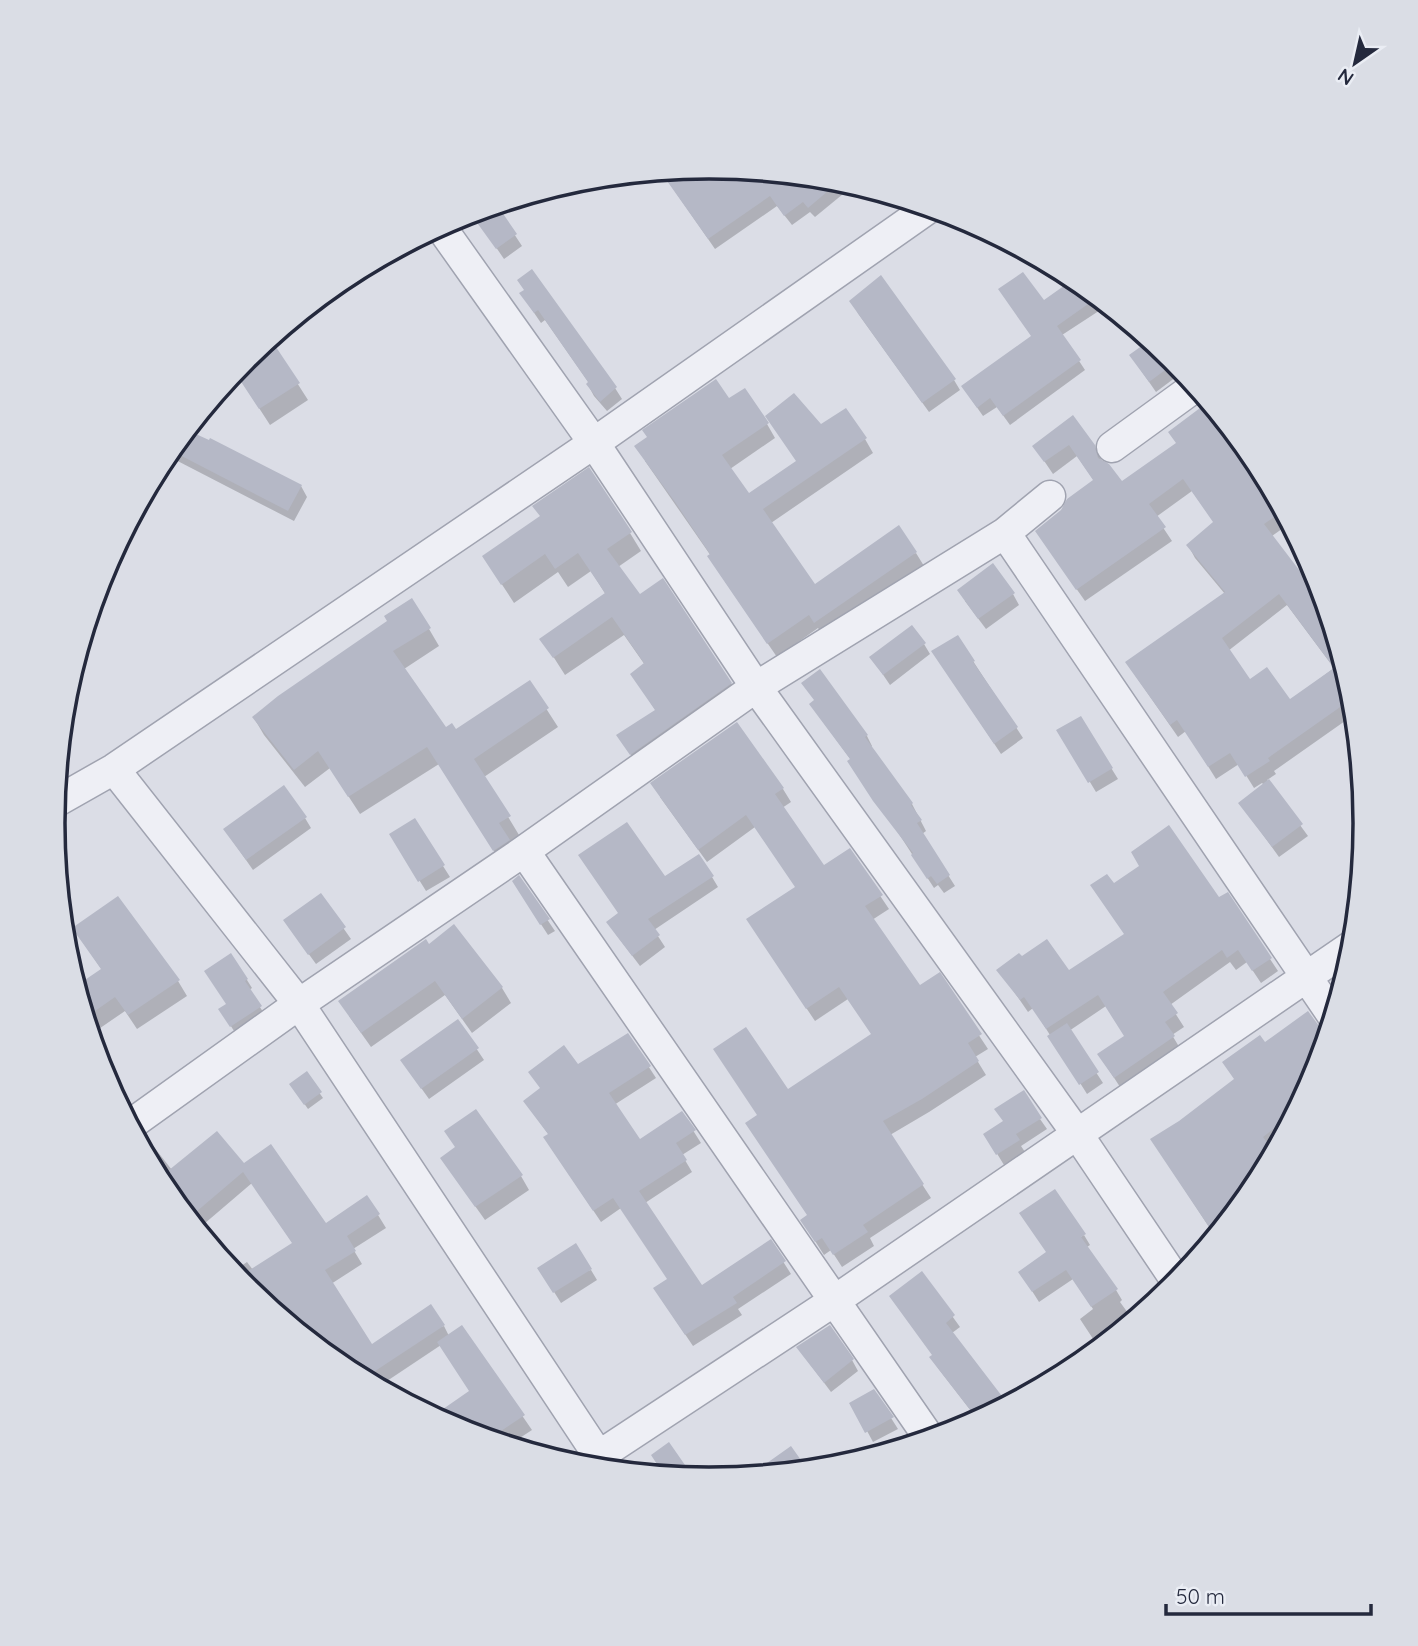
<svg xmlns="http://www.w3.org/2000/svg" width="1418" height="1646" viewBox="0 0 1418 1646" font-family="Quicksand,sans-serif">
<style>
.shadow{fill:#0003;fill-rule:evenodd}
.building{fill:#b5b8c6;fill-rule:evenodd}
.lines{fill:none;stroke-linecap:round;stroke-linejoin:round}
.street-casing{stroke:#a0a3b0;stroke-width:33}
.street{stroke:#eeeff5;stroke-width:30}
.rim{fill:none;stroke:#24293d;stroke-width:3.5}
</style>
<rect width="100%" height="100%" fill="#dbdde6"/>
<path class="shadow" d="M 709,167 L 724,168 L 728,174 L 735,169 L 837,179 L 876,191 L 864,199 L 854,185 L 815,217 L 810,212 L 792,225 L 777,206 L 715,249 L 661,171 Z
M 495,205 L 522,246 L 504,259 L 474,215 L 483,209 Z
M 1076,279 L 1108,305 L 1062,335 L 1085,370 L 1010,425 L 997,407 L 983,416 L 969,396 L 1033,337 L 1043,303 Z
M 525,291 L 615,388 L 622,399 L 607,411 L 594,396 L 588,385 L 589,383 L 545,320 L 541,323 L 528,304 Z
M 857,312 L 954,380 L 960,390 L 929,412 Z
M 269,339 L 308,400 L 270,425 L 235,371 L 245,359 Z
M 1151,341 L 1167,354 L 1180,374 L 1156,392 L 1131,356 Z
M 728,401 L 767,424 L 775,438 L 730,469 L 748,496 L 797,462 L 821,427 L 865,439 L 873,453 L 771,523 L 814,587 L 916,553 L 924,566 L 824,636 L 818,628 L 777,657 L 718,571 L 711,556 L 645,461 Z
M 1073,417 L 1094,446 L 1102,462 L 1122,484 L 1221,417 L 1255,459 L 1274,495 L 1268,499 L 1286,526 L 1272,536 L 1327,609 L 1353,695 L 1355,714 L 1274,771 L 1276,774 L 1267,780 L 1308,836 L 1279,857 L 1240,803 L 1264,785 L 1262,783 L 1254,788 L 1239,764 L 1216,779 L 1186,731 L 1178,737 L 1135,675 L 1225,594 L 1195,558 L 1188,545 L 1215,523 L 1192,491 L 1156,517 L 1172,541 L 1085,601 L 1045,544 L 1095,482 L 1077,456 L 1053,474 L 1034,446 ZM 1287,605 L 1334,668 L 1289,702 L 1250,681 L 1228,651 Z
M 185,431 L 301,486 L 307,497 L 294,521 L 166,455 Z
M 630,533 L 641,551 L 618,567 L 640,596 L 731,683 L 741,702 L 642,772 L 619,736 L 656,711 L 632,674 L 645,665 L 624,635 L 565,675 L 542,639 L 606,595 L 591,571 L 568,587 L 558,572 L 514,603 L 484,557 Z
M 1013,594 L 1019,605 L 986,629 L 965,601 Z
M 412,600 L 439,646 L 404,669 L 446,729 L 455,731 L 529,682 L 558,727 L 484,777 L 519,835 L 509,842 L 519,858 L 505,868 L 439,764 L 360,814 L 330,768 L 305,787 L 264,735 L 254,718 L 389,622 Z
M 924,644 L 930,654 L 890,685 L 871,657 Z
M 973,661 L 1023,738 L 1001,754 L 940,662 Z
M 811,705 L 867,736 L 872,746 L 871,747 L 912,804 L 926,831 L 922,834 L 955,886 L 944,893 L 938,885 L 934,888 L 851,760 Z
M 1080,718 L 1118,779 L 1096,792 L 1059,731 Z
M 783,789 L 791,802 L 782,808 L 824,868 L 850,851 L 889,909 L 872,920 L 919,987 L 939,975 L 988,1049 L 975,1057 L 986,1075 L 929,1112 L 890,1135 L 931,1198 L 870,1238 L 874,1246 L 842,1267 L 831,1250 L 824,1255 L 810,1233 L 808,1216 L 758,1116 L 788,1091 L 873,1035 L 848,999 L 815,1021 L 756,933 L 797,888 L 755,827 L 707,862 L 660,797 Z
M 1363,796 L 1364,808 L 1359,799 Z
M 305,818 L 311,828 L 253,870 L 232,840 Z
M 398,846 L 443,866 L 450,877 L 426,891 Z
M 712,877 L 718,887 L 654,930 L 665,947 L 640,966 L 615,933 L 664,879 Z
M 519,878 L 555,931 L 548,935 L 520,892 Z
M 1113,885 L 1219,900 L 1227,894 L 1278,971 L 1261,983 L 1247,962 L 1236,970 L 1230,962 L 1170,1005 L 1184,1027 L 1172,1035 L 1181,1050 L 1122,1090 L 1107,1067 L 1126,1037 L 1106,1006 L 1069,1031 L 1103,1083 L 1087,1094 L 1033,1008 L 1028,1012 L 999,970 L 1069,973 L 1125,935 Z
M 320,895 L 351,939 L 316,964 L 292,931 Z
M 454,926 L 502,988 L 511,1003 L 472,1033 L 445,995 L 371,1047 L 349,1016 Z
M 74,929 L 178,981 L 187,996 L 137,1029 L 125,1011 L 90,1035 L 76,988 L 102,970 Z
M 230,956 L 247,980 L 252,988 L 249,990 L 265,1015 L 236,1034 L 225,1017 Z
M 1308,1013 L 1327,1037 L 1315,1075 L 1255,1188 L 1215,1236 L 1158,1149 L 1180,1122 L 1235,1080 L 1265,1045 Z
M 458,1021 L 484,1060 L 429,1099 L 409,1071 Z
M 628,1035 L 656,1078 L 614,1105 L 639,1142 L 682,1113 L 701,1143 L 682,1155 L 692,1172 L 645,1203 L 702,1288 L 770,1241 L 791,1274 L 738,1309 L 742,1315 L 693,1346 L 662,1300 L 669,1280 L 621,1208 L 601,1222 L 552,1149 L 549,1135 L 525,1102 Z
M 306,1074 L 323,1098 L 308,1109 L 294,1089 Z
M 1040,1119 L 1047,1129 L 1021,1146 L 1025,1152 L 1004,1165 L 985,1134 Z
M 146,1137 L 172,1170 L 243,1165 L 325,1225 L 367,1197 L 386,1228 L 353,1249 L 362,1264 L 331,1284 L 371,1346 L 444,1326 L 449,1336 L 462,1328 L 532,1430 L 509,1445 L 457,1429 L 434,1417 L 471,1393 L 441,1345 L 378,1387 L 356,1375 L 307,1338 L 245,1287 L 232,1272 L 247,1262 L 253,1270 L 294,1245 L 252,1183 L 204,1224 L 196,1211 L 188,1218 L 163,1187 L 138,1141 Z
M 451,1172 L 521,1176 L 529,1190 L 485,1220 Z
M 1084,1235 L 1090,1245 L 1087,1247 L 1116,1290 L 1122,1300 L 1120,1302 L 1133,1320 L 1099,1348 L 1080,1319 L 1093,1309 L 1073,1279 L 1039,1302 L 1020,1272 Z
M 591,1270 L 597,1280 L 561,1303 L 546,1279 Z
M 922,1274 L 960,1327 L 952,1333 L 1006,1405 L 978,1420 L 938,1368 L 934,1356 L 891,1297 Z
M 798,1348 L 852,1360 L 858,1371 L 831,1392 Z
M 874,1391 L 898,1429 L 873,1442 L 852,1403 Z
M 668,1445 L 687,1471 L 679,1477 L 666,1475 Z"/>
<path class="building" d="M 709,167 L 837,179 L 841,180 L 808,208 L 803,202 L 784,216 L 770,196 L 708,239 L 660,171 Z
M 497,205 L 517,234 L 496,249 L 470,213 Z
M 532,269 L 617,387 L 600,402 L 586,384 L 588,382 L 538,310 L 534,313 L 519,293 L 524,290 L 517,280 Z
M 1023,272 L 1044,300 L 1075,278 L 1098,297 L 1057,326 L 1081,360 L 1003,416 L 990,398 L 977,408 L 961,386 L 1031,336 L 998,289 Z
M 881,275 L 956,379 L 922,403 L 849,301 Z
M 270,338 L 300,383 L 259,409 L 234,371 L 245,359 Z
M 1150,340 L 1176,362 L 1149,382 L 1129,355 Z
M 716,379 L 729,398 L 745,388 L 769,423 L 722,455 L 749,493 L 796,461 L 765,416 L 794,393 L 821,424 L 846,408 L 867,438 L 763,509 L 815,584 L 899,525 L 917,552 L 814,623 L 809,615 L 767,644 L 707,556 L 710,554 L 675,502 L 634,446 L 647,437 L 642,430 Z
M 1208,402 L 1255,459 L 1267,482 L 1262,486 L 1280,513 L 1264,524 L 1325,604 L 1353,698 L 1268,758 L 1270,761 L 1245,777 L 1230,753 L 1208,767 L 1177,720 L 1170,725 L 1125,662 L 1225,592 L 1186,545 L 1213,522 L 1183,479 L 1149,504 L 1166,527 L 1076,590 L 1035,531 L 1061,510 L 1067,499 L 1093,480 L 1069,445 L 1044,462 L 1032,446 L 1073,415 L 1095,445 L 1098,458 L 1109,464 L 1122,481 L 1176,443 L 1168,432 ZM 1279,594 L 1334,668 L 1290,699 L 1267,667 L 1250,679 L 1222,638 Z
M 187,430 L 209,440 L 210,438 L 302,485 L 288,511 L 170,450 Z
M 589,467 L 632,532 L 607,549 L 640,594 L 663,578 L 732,683 L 630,755 L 616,735 L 655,710 L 630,674 L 644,663 L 612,617 L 553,658 L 539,639 L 605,593 L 578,553 L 555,569 L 545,554 L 501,585 L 482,556 L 540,516 L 532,506 Z
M 993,563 L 1015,593 L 978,619 L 957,590 Z
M 412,598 L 431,628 L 393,651 L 446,727 L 452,723 L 456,729 L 530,680 L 549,708 L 474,759 L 511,816 L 499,823 L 510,840 L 493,851 L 427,747 L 348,797 L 318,751 L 294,770 L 252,717 L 278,696 L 387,621 L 384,616 Z
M 912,625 L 926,643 L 883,675 L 869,657 Z
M 958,635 L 975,661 L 973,662 L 1018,727 L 994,744 L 931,651 Z
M 820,669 L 868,735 L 865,737 L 913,803 L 911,805 L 922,820 L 917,823 L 950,875 L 937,884 L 931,876 L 927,879 L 911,855 L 913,853 L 873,801 L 847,761 L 850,759 L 809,704 L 814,700 L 801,683 Z
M 1081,716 L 1113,768 L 1088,783 L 1056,730 Z
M 737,722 L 784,788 L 775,794 L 824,865 L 850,848 L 883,895 L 865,906 L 920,985 L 940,972 L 982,1034 L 968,1043 L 979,1061 L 922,1099 L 883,1121 L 924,1184 L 863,1225 L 868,1232 L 833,1255 L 822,1238 L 815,1242 L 800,1220 L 807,1215 L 745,1123 L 757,1115 L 713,1049 L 746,1027 L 788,1089 L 871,1034 L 839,987 L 806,1009 L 746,919 L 795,887 L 746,815 L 698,850 L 650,783 Z
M 1269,779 L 1303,824 L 1272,847 L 1238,803 Z
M 284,785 L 307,817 L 246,860 L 223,829 Z
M 415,818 L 445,865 L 418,882 L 389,834 Z
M 627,822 L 665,876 L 699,854 L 714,876 L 648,919 L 660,935 L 632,956 L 606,922 L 618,913 L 578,855 Z
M 1169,825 L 1219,897 L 1228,892 L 1272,958 L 1252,971 L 1238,950 L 1227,958 L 1222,950 L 1163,992 L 1178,1013 L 1165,1022 L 1175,1036 L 1114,1078 L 1097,1054 L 1124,1036 L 1098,995 L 1046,1029 L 1024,997 L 1020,1000 L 996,970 L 1019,953 L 1022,956 L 1047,939 L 1069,970 L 1124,934 L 1090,885 L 1107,874 L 1114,883 L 1139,866 L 1131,852 Z
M 519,875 L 550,919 L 540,925 L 512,881 Z
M 321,893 L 346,927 L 308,955 L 283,920 Z
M 118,896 L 180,980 L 128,1015 L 115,997 L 85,1018 L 76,986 L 101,969 L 72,928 Z
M 454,924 L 503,987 L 462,1019 L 435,981 L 361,1033 L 338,1001 L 426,939 L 429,944 Z
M 231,953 L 248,979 L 245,981 L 262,1006 L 230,1027 L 218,1009 L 226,1004 L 204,971 Z
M 1308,1011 L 1319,1026 L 1328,1033 L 1315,1075 L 1295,1112 L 1263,1137 L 1274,1152 L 1255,1188 L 1215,1236 L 1150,1139 L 1179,1121 L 1234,1079 L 1222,1062 L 1260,1035 L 1265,1042 Z
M 458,1019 L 479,1048 L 421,1089 L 400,1060 Z
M 1067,1023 L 1099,1072 L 1079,1085 L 1047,1036 Z
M 628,1033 L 651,1066 L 609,1093 L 640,1139 L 682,1111 L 696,1130 L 676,1143 L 687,1160 L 639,1191 L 702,1285 L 771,1239 L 786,1261 L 733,1297 L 737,1303 L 685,1335 L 653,1288 L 667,1279 L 613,1198 L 593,1211 L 543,1137 L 548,1134 L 523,1101 L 540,1088 L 528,1072 L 564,1045 L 578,1064 Z
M 307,1071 L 322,1092 L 304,1105 L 289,1084 Z
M 1024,1090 L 1042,1118 L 1016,1134 L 1020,1140 L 996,1155 L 983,1134 L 1003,1121 L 994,1109 Z
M 476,1109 L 523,1175 L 475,1207 L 440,1158 L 455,1147 L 444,1131 Z
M 217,1131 L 244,1163 L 271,1144 L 326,1223 L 367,1195 L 380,1214 L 347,1236 L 356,1251 L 325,1270 L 372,1344 L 431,1304 L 445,1325 L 363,1379 L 344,1369 L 245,1287 L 237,1278 L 292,1243 L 243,1172 L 196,1212 L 187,1199 L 179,1206 L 158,1179 Z
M 1055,1189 L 1086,1234 L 1081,1237 L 1118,1289 L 1091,1307 L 1066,1270 L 1032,1292 L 1018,1272 L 1046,1252 L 1019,1213 Z
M 576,1243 L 592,1269 L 553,1293 L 537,1268 Z
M 922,1271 L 955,1315 L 946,1323 L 1008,1404 L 978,1420 L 929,1357 L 932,1355 L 889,1296 Z
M 462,1325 L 525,1415 L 489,1439 L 457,1429 L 433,1416 L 469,1391 L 437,1342 Z
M 830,1325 L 854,1359 L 824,1383 L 796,1347 Z
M 874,1389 L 894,1417 L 865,1433 L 849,1403 Z
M 669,1442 L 685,1465 L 671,1476 L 664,1475 L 651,1455 Z
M 791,1446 L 808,1470 L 750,1475 Z"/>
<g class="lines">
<defs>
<path id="street" d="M 440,226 L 594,443 L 756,687 L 1078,1135 L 1177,1282
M 1112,447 L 1196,386
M 1005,533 L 1333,1016
M 114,769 L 299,1004 L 608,1470
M 54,803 L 114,769 L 594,443 L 930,207
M 524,851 L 930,1439
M 130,1125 L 299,1004 L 524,851 L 756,687 L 1005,533 L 1050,496
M 582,1467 L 834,1301 L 1353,945"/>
</defs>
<use href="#street" class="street-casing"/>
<use href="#street" class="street"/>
</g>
<path d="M0 0H1418V1646H0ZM65 823a644 644 0 1 1 1288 0a644 644 0 1 1-1288 0Z" fill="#dadde5" fill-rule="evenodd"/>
<path class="rim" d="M65 823a644 644 0 1 1 1288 0a644 644 0 1 1-1288 0Z"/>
<g transform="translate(1355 63) rotate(214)" stroke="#eaedf4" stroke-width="5" paint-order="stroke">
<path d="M0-5L12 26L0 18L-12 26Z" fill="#24293d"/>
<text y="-10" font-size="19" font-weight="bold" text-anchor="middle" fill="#24293d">N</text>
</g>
<path d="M1166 1604v10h205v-10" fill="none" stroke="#24293d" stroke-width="3.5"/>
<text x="1176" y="1604" font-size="21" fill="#24293d" stroke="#eaedf4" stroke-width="5" paint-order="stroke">50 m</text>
</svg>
